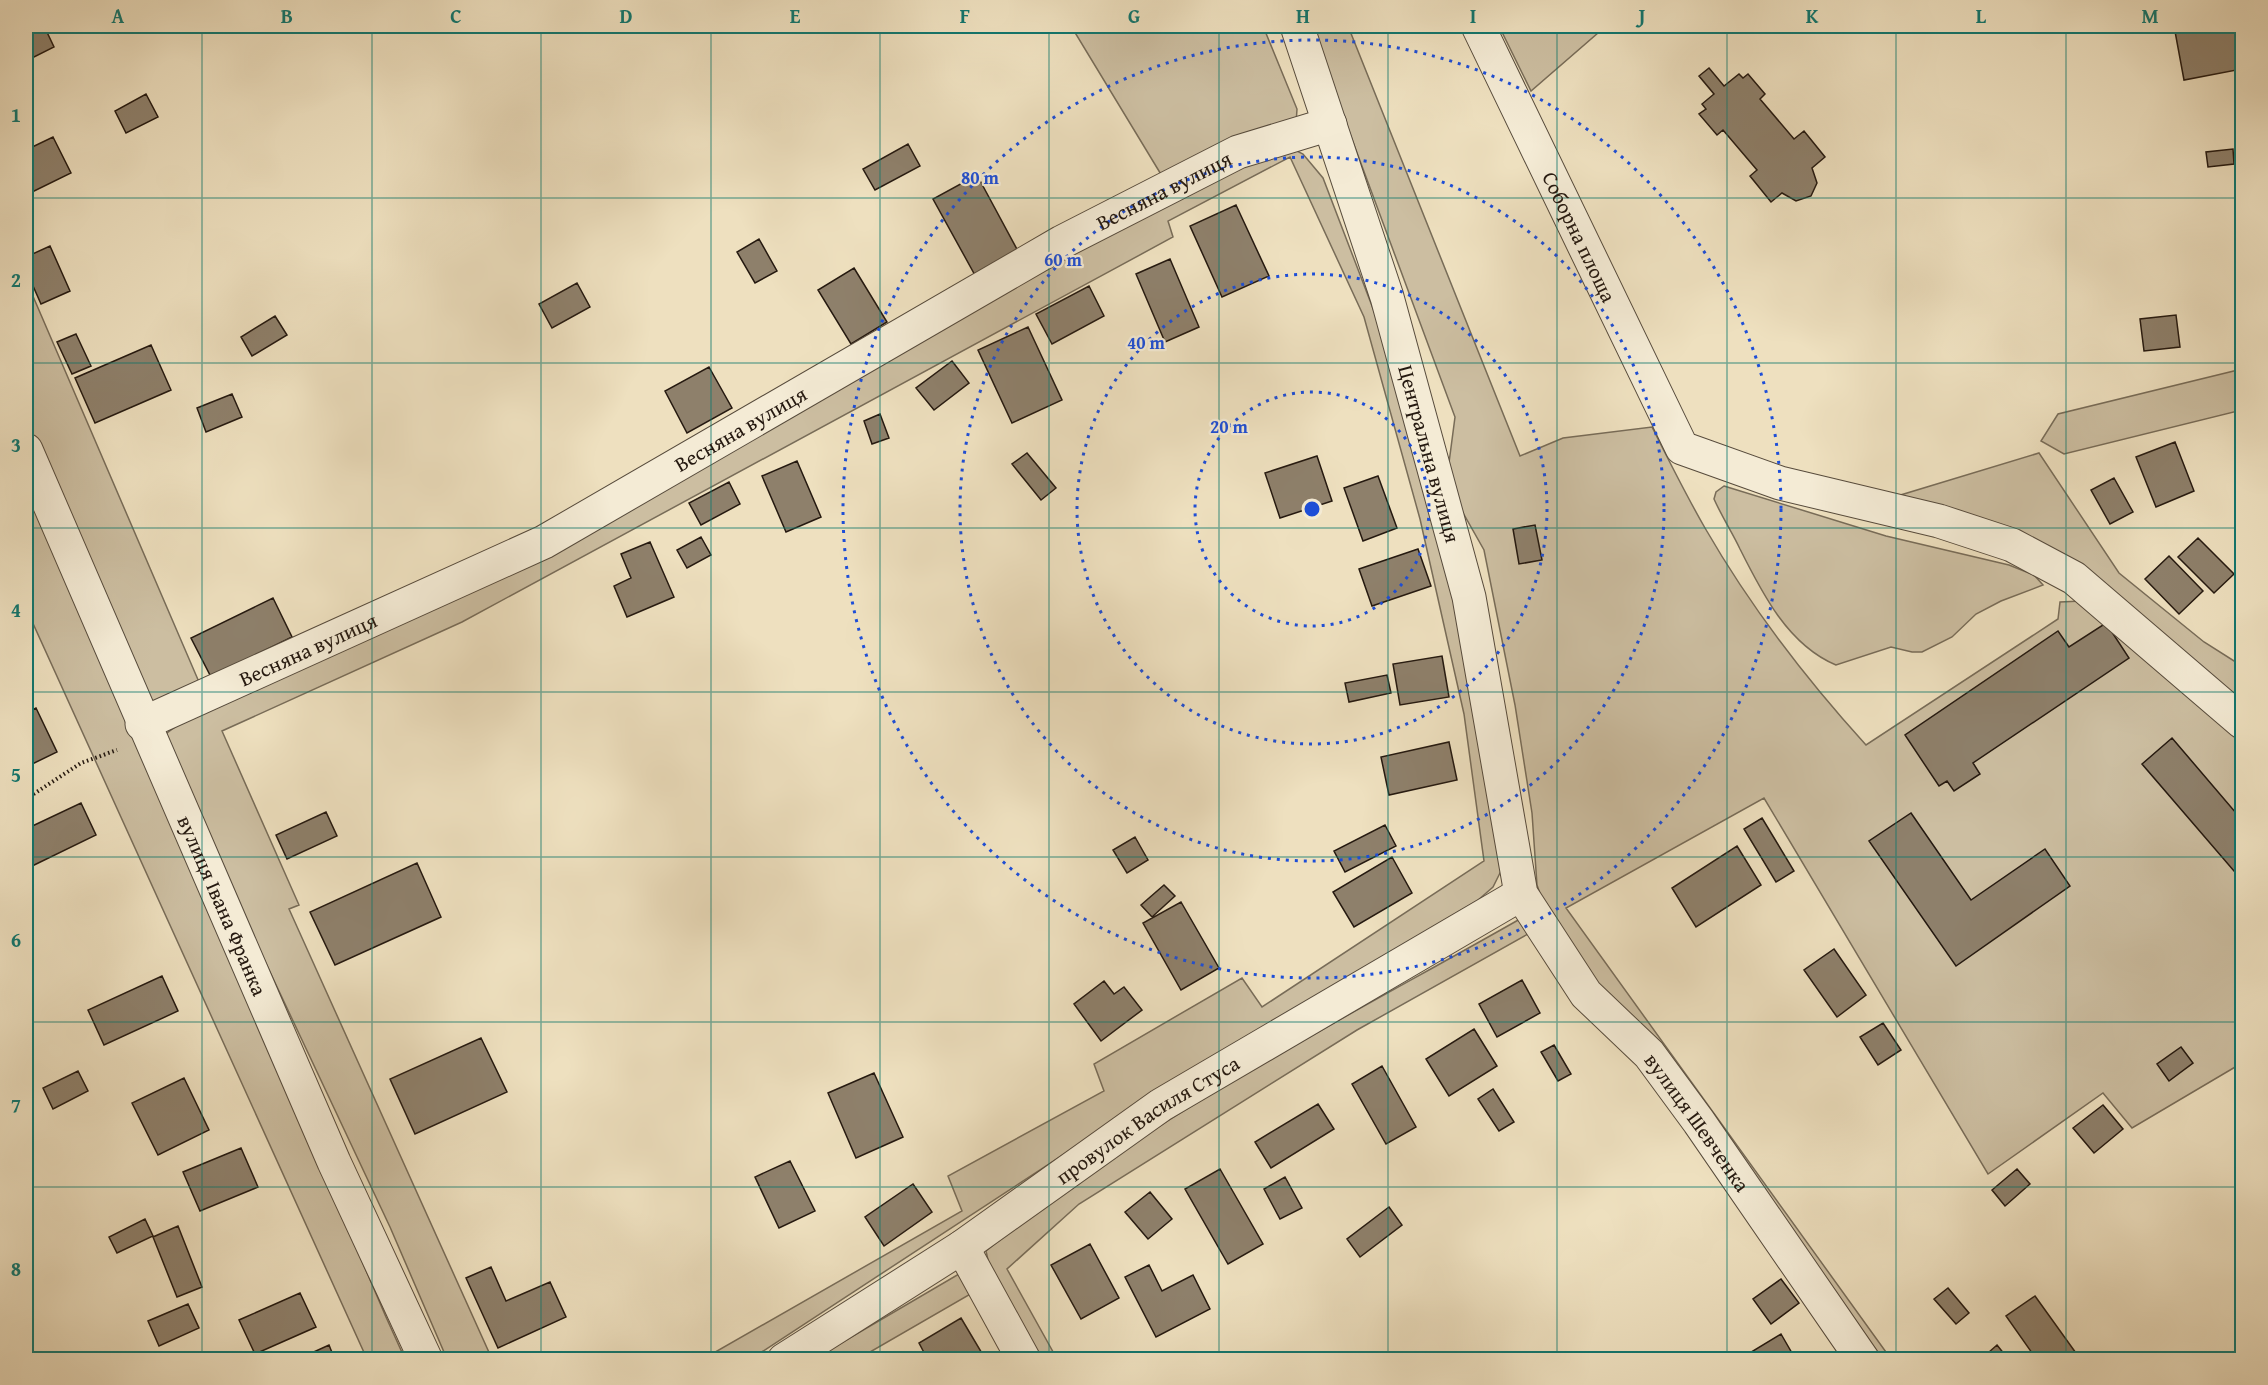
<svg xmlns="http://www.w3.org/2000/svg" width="2268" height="1385" viewBox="0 0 2268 1385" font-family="'Gentium Book Plus',serif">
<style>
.green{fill:#ccbea1;stroke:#786c58;stroke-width:1.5}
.building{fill:#8e806b;stroke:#251910;stroke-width:1.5}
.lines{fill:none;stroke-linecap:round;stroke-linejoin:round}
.minor-casing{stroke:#574b3c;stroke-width:35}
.path{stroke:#251910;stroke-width:4;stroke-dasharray:1.5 3;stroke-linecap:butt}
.minor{stroke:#f4ebd5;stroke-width:33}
.grid{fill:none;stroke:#0f766e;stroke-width:1.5;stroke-opacity:0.55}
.ring{fill:none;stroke:#1d4ed8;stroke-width:3;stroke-dasharray:3 6}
.labels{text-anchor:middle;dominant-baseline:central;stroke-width:4.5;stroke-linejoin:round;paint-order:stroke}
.street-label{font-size:21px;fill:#251910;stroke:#f4ebd5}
.centre{fill:#1d4ed8;stroke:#f4ebd5;stroke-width:3}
.ring-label{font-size:18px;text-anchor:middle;font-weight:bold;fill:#1d4ed8;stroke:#f4ebd5;stroke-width:4.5;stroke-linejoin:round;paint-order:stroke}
.neatline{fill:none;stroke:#0f766e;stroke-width:2}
.grid-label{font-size:20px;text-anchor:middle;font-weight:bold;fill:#0f766e}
</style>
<rect width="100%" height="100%" fill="#eee0bf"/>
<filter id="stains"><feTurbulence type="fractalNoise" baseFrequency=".00333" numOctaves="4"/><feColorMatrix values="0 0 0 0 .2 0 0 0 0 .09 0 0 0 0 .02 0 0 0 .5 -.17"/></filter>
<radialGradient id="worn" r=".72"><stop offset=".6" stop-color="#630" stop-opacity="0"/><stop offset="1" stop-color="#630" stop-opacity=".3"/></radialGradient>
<path class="green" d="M 1071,26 L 1263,26 L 1297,109 L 1296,124 L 1165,181 Z
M 1310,26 L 1348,26 L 1520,456 L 1563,438 L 1652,427 C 1669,461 1686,495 1705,528 C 1750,606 1806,679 1866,745 L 2058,619 L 2060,602 L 2082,601 L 2242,736 L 2242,1063 L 2132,1128 L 2103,1093 L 1988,1174 L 1764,798 L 1566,908 L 1891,1359 L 1874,1359 L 1555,936 L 1537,885 L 1532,813 L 1515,705 L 1484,550 L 1458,504 L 1447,478 L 1455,417 Z
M 1499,26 L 1606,26 L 1531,91 Z
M 1289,147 L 1303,154 L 1323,178 L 1390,353 L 1454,583 L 1501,871 L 1493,887 L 1477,901 L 1211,1058 L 751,1359 L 703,1359 L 962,1211 L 948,1176 L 1104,1091 L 1094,1064 L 1242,978 L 1262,1007 L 1484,861 L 1464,714 L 1420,519 L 1364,317 L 1290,157 L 1168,221 L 1173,237 L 462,622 L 222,731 L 299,905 L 289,909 L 492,1359 L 447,1359 L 390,1227 L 174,768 L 167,745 L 167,733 L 185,720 L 1233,163 Z
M 26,280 L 202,689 L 150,705 L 86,568 L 26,423 Z
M 2242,369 L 2242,410 L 2064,454 L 2041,441 L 2058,414 Z
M 2039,453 L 2119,573 L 2204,642 L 2242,666 L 2242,705 L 2114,600 L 1894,497 Z
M 26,476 L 386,1317 L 405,1359 L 367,1359 L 26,608 Z
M 1724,486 L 1886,536 L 2009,565 L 2034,575 L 2043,585 L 2001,601 L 1976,614 L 1952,637 L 1922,652 L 1912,652 L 1891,647 L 1836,665 C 1788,645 1762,593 1740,549 C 1732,532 1722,517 1714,499 L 1716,492 Z
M 1520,919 L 1528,934 L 1357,1030 L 1079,1204 L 1007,1269 L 1057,1359 L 1041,1359 L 992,1278 L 986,1251 C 1148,1117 1339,1022 1520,919 Z
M 964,1271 L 974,1292 L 858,1359 L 812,1360 Z"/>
<path class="building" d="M 29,26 L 44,26 L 54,47 L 26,61 L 26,27 Z
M 2174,26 L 2242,26 L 2242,69 L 2184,80 Z
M 1709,68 L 1724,86 L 1739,74 L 1743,78 L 1748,74 L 1765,94 L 1760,99 L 1794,139 L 1804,131 L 1825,157 L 1812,168 L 1817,183 L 1811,196 L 1796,201 L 1782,193 L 1771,202 L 1750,176 L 1757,170 L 1723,130 L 1717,135 L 1699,114 L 1706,109 L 1702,104 L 1714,94 L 1699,76 Z
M 146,94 L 158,117 L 126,133 L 115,111 Z
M 53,137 L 71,173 L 26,195 L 26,150 Z
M 908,144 L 920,166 L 875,190 L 863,169 Z
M 2233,149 L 2234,164 L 2208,167 L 2206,152 Z
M 977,175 L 1019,253 L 976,277 L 933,199 Z
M 1236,205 L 1269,276 L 1222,297 L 1190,226 Z
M 759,239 L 777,271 L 755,283 L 737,252 Z
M 50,246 L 70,291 L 41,304 L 26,270 L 26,257 Z
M 1170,259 L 1199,327 L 1165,342 L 1136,274 Z
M 854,268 L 887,322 L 851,344 L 818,290 Z
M 577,283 L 590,307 L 552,328 L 539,304 Z
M 1089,286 L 1104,316 L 1052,344 L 1036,314 Z
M 2176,315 L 2180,347 L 2144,351 L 2140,319 Z
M 275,316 L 287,335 L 252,356 L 241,337 Z
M 1028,327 L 1062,400 L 1012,423 L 978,350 Z
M 76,334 L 91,366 L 72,374 L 57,342 Z
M 151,345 L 171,390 L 95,423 L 75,378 Z
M 952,361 L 969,383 L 934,410 L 916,388 Z
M 709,367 L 732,408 L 687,433 L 665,391 Z
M 232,394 L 242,417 L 206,432 L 197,408 Z
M 880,414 L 889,438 L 872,444 L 864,421 Z
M 2175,442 L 2194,491 L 2156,507 L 2136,457 Z
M 1027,453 L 1056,488 L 1041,500 L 1012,464 Z
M 1317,456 L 1332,501 L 1280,518 L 1265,473 Z
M 797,461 L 821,517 L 786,532 L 762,476 Z
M 1378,476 L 1397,528 L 1363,541 L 1344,488 Z
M 2114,478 L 2133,512 L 2110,524 L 2091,490 Z
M 729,482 L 740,504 L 701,525 L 689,503 Z
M 1535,525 L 1542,560 L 1519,564 L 1513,529 Z
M 701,537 L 711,555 L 687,568 L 677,550 Z
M 2198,538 L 2234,574 L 2214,593 L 2178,557 Z
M 650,542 L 674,597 L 627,617 L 614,586 L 631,578 L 621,554 Z
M 1418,549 L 1431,586 L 1372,606 L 1359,569 Z
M 2169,556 L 2203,591 L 2179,614 L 2145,579 Z
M 273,598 L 292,637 L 211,677 L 191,638 Z
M 2106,623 L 2129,658 L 1973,763 L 1980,774 L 1954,791 L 1947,781 L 1939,786 L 1905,735 L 2058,631 L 2069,647 Z
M 1442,656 L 1449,697 L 1400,705 L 1393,664 Z
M 1387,675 L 1391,693 L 1349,702 L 1345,683 Z
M 36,708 L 57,752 L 26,767 L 26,713 Z
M 2172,738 L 2242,820 L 2242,864 L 2234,871 L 2142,764 Z
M 1449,742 L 1457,780 L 1389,795 L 1381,757 Z
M 81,803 L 96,835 L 28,868 L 26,829 Z
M 326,812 L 337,836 L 287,859 L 276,835 Z
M 1911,813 L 1971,900 L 2045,849 L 2070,886 L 1956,966 L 1869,841 Z
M 1762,818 L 1794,871 L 1776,882 L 1744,829 Z
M 1385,825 L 1396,846 L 1345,872 L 1334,851 Z
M 1135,837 L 1148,860 L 1127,873 L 1113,850 Z
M 1737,846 L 1761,885 L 1696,927 L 1672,888 Z
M 1392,857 L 1412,893 L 1354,927 L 1333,892 Z
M 417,863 L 441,917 L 335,965 L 310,912 Z
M 1164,885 L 1175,896 L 1152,917 L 1141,905 Z
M 1181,902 L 1219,968 L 1181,990 L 1143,923 Z
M 1834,949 L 1866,995 L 1837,1017 L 1804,970 Z
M 162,976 L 178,1011 L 104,1045 L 88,1010 Z
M 1522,980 L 1540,1013 L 1497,1037 L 1479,1004 Z
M 1104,981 L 1114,994 L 1124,987 L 1142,1010 L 1101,1041 L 1074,1004 Z
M 1883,1023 L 1901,1050 L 1878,1065 L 1860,1037 Z
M 1474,1029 L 1497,1066 L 1449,1096 L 1426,1059 Z
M 481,1038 L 507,1092 L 415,1134 L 390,1079 Z
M 1554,1045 L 1571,1074 L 1558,1081 L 1541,1052 Z
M 2181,1047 L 2193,1063 L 2169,1081 L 2157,1064 Z
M 1382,1066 L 1416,1127 L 1386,1144 L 1352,1084 Z
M 78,1071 L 88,1091 L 53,1109 L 43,1088 Z
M 874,1073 L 903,1137 L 856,1158 L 828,1093 Z
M 184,1078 L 209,1130 L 158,1155 L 132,1103 Z
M 1493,1089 L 1514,1122 L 1499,1131 L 1478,1099 Z
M 1318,1104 L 1334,1129 L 1271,1168 L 1255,1142 Z
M 2103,1105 L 2123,1129 L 2094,1153 L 2073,1128 Z
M 241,1148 L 258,1187 L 200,1211 L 183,1172 Z
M 790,1161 L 815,1211 L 779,1228 L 755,1177 Z
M 1220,1169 L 1263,1244 L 1228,1264 L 1185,1189 Z
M 2017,1169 L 2030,1184 L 2005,1206 L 1992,1190 Z
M 1285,1177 L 1302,1208 L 1280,1219 L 1264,1189 Z
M 913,1184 L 932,1212 L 884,1246 L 865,1217 Z
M 1150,1192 L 1172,1219 L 1148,1239 L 1125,1212 Z
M 1389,1207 L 1402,1225 L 1360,1257 L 1347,1239 Z
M 145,1219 L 153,1236 L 117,1253 L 109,1237 Z
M 178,1226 L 202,1287 L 177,1297 L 153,1237 Z
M 1090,1244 L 1119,1298 L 1081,1319 L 1051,1265 Z
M 1149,1265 L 1162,1291 L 1193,1275 L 1210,1309 L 1156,1337 L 1125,1277 Z
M 491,1267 L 506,1301 L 550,1282 L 566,1317 L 498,1348 L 466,1278 Z
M 1781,1279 L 1799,1303 L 1771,1324 L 1753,1299 Z
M 1948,1288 L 1969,1313 L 1956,1324 L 1934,1299 Z
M 300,1293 L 316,1327 L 255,1354 L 239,1320 Z
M 2035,1296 L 2081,1360 L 2037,1360 L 2006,1316 Z
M 188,1304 L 199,1328 L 159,1346 L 148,1321 Z
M 961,1318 L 986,1360 L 928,1360 L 919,1343 Z
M 1781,1334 L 1796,1360 L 1738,1360 Z
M 329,1345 L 335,1360 L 296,1360 Z
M 1997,1345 L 2009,1360 L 1980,1360 Z"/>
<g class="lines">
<defs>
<g id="minor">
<path id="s1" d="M 1297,26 L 1387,297 L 1469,597 L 1521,894 L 1586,994 L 1649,1054 L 1699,1122 L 1863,1360"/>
<path id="s2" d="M 1478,26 L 1682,448 L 1780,483 L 1939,521 L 2012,545 L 2074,578 L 2242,722"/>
<path id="s3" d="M 26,450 L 334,1162 L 426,1360"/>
<path id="s4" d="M 142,724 L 544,542 L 1062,242 L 1238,152 L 1330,124"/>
<path d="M 962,1247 L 1024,1360"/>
<path id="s5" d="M 784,1360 L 962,1247 L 1161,1105 L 1521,894"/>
</g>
</defs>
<use href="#minor" class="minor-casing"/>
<path class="path" d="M 26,799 L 81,763 L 117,750"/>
<use href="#minor" class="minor"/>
</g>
<path class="grid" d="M 202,26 L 202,1360M 372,26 L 372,1360M 541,26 L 541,1360M 711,26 L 711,1360M 880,26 L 880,1360M 1049,26 L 1049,1360M 1219,26 L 1219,1360M 1388,26 L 1388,1360M 1557,26 L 1557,1360M 1727,26 L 1727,1360M 1896,26 L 1896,1360M 2066,26 L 2066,1360M 26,198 L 2242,198M 26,363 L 2242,363M 26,528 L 2242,528M 26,692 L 2242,692M 26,857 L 2242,857M 26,1022 L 2242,1022M 26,1187 L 2242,1187"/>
<g class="ring">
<circle cx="1312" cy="509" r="117"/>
<circle cx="1312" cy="509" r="235"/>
<circle cx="1312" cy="509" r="352"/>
<circle cx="1312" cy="509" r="469"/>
</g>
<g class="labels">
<g class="street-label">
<text stroke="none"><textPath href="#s4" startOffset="1154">Весняна вулиця</textPath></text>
<text stroke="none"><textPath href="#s2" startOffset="234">Соборна площа</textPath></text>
<text stroke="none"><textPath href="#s4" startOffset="668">Весняна вулиця</textPath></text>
<text stroke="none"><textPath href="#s1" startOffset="448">Центральна вулиця</textPath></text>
<text stroke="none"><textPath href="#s4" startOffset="182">Весняна вулиця</textPath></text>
<text stroke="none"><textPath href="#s3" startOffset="496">вулиця Івана Франка</textPath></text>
<text stroke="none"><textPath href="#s5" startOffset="436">провулок Василя Стуса</textPath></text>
<text stroke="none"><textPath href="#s1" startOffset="1188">вулиця Шевченка</textPath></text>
</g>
</g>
<circle cx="1312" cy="509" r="9" class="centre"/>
<g class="ring-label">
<text x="980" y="184">80 m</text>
<text x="1063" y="266">60 m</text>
<text x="1146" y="349">40 m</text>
<text x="1229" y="433">20 m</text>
</g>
<rect width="2268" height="1385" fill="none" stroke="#eee0bf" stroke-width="66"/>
<rect x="33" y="33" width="2202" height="1319" class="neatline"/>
<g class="grid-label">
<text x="118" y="23">A</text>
<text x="287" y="23">B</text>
<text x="456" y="23">C</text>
<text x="626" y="23">D</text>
<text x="795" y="23">E</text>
<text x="965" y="23">F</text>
<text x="1134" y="23">G</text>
<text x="1303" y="23">H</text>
<text x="1473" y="23">I</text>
<text x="1642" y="23">J</text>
<text x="1812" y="23">K</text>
<text x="1981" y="23">L</text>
<text x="2150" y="23">M</text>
<text x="16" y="122">1</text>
<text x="16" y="287">2</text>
<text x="16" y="452">3</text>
<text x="16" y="617">4</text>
<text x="16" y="782">5</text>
<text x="16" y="947">6</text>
<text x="16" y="1112">7</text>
<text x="16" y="1276">8</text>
</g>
<rect width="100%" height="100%" filter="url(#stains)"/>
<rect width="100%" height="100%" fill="url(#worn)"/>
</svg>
